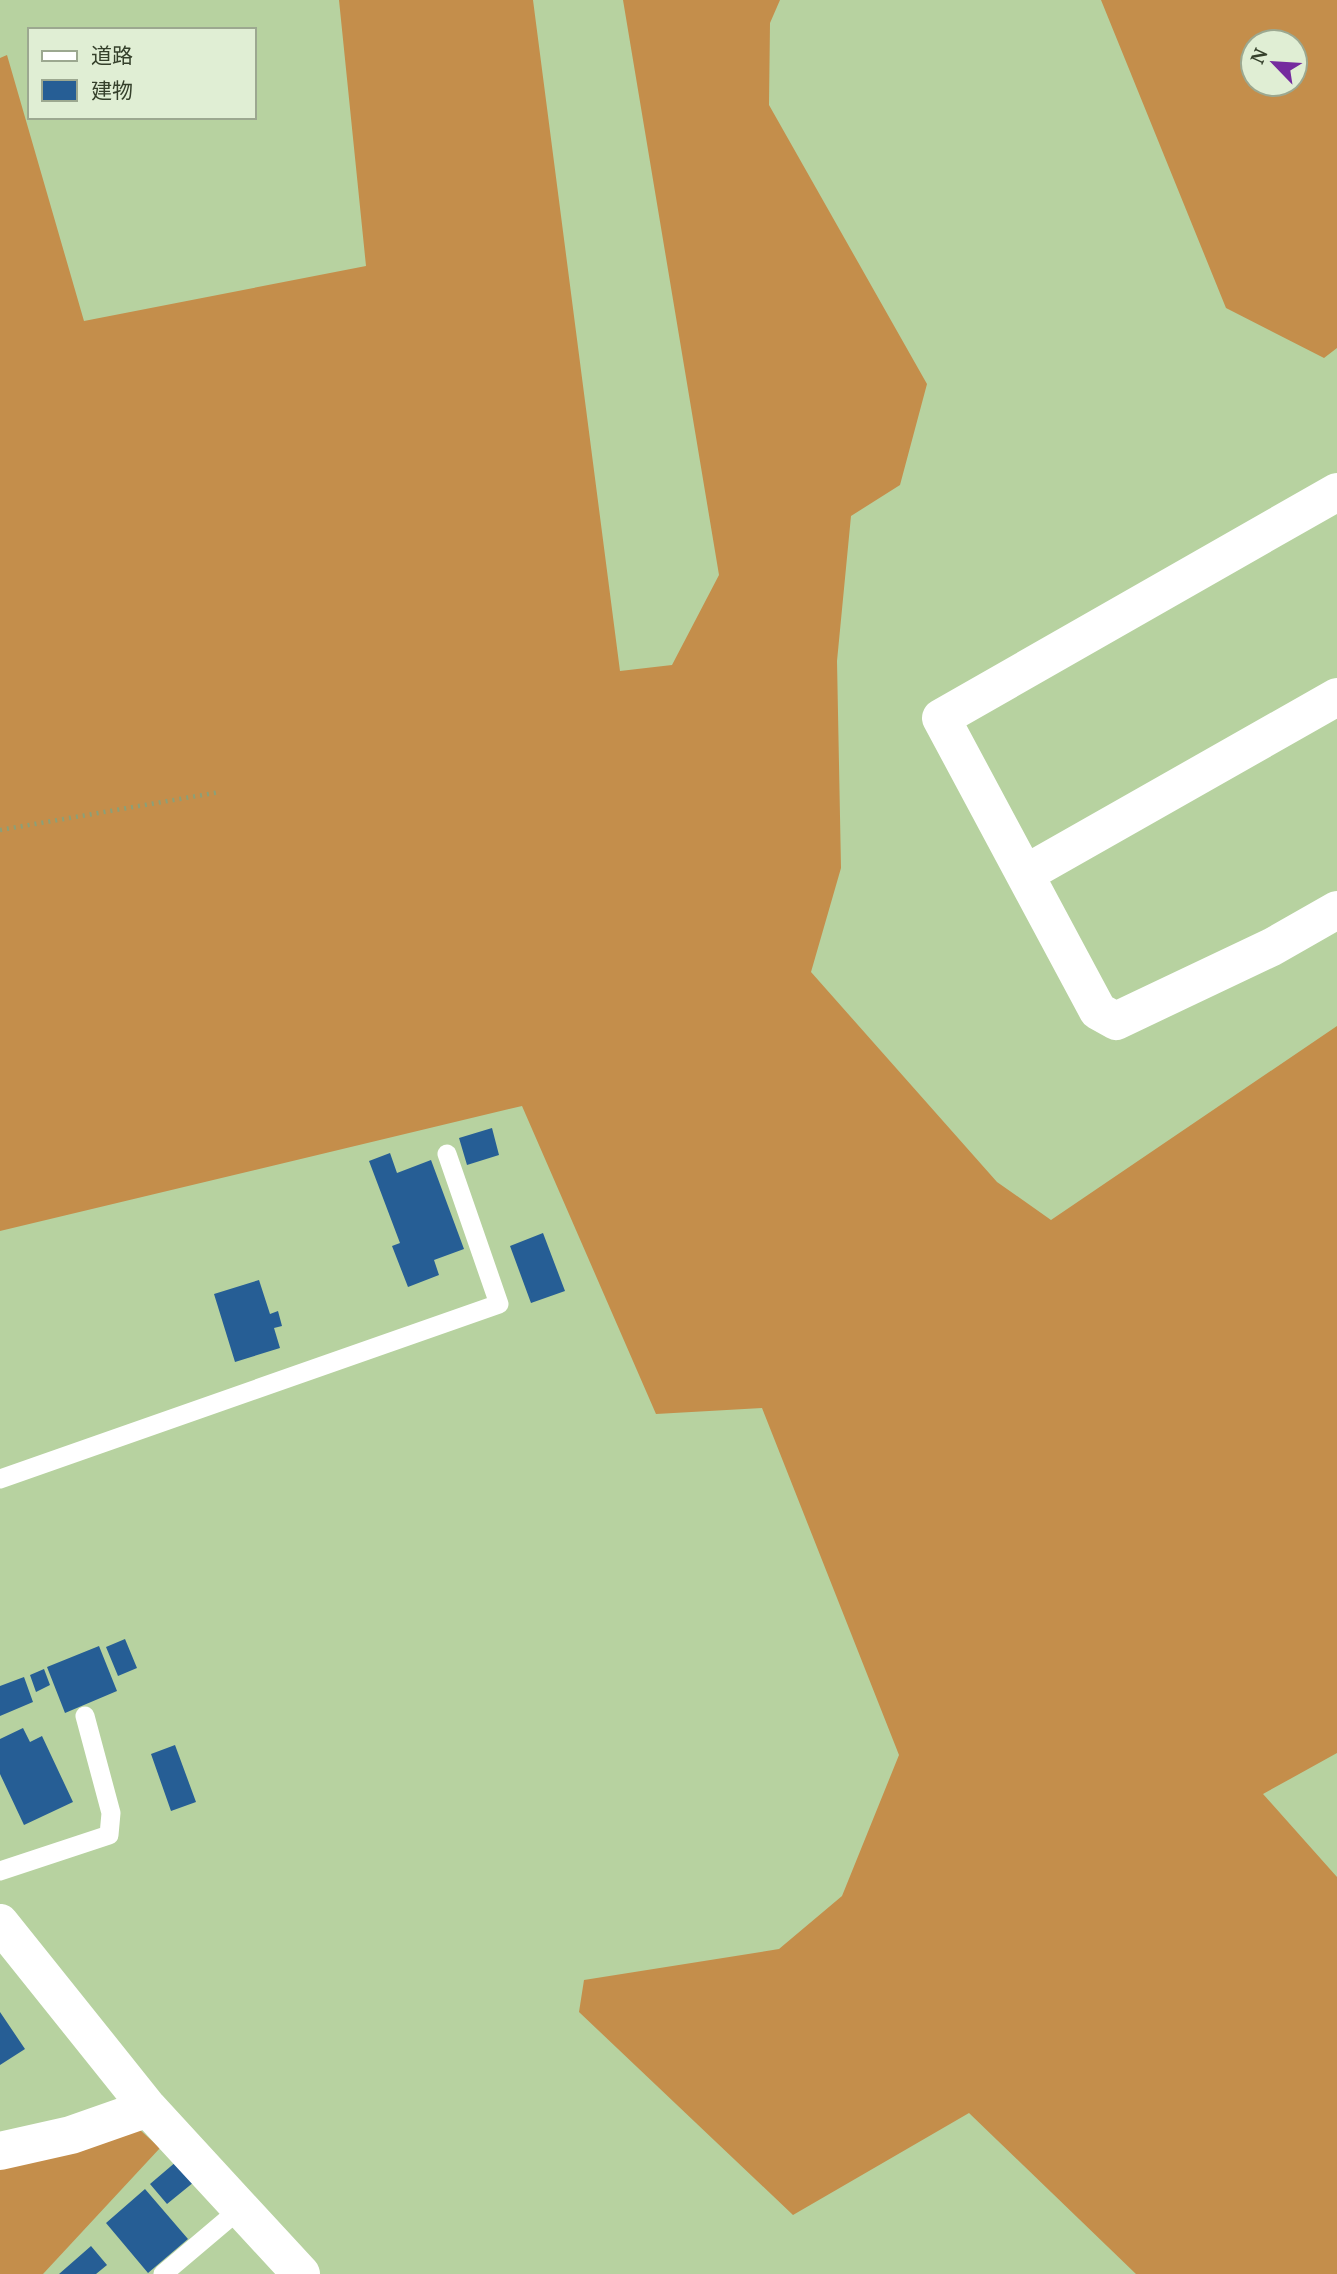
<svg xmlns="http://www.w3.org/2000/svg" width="1337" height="2274" viewBox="0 0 1337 2274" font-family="'PT Serif','Noto Sans JP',serif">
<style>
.forest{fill:#c48e4b;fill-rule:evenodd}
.building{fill:#265e95}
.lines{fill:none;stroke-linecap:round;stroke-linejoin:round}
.path{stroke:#8ba078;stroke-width:4.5;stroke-dasharray:2 5;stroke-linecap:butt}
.lane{stroke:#fff;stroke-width:19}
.street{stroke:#fff;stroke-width:38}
</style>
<rect width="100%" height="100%" fill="#b7d2a0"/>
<path class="forest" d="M 339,0 L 533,0 L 620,671 L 672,665 L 719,575 L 623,0 L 780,0 L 770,23 L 769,105 L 927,384 L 900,485 L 851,516 L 837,661 L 841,868 L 811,972 L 997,1182 L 1051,1220 L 1337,1026 L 1337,1753 L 1263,1794 L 1337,1877 L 1337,2274 L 1136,2274 L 969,2113 L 793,2215 L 579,2012 L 584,1980 L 779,1949 L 842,1896 L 899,1755 L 762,1408 L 656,1414 L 522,1106 L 0,1231 L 0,58 L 7,55 L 84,321 L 366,266 Z
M 1101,0 L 1337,0 L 1337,348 L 1324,358 L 1226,308 ZM 1253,42 L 1295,42 L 1295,84 L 1253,84 Z
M 140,2130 L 160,2148 L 43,2274 L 0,2274 L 0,2167 Z"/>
<path class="building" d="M 492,1128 L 499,1155 L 467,1165 L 459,1138 Z
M 390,1153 L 397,1173 L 431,1160 L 464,1249 L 434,1260 L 439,1275 L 408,1287 L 392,1246 L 400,1243 L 369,1161 Z
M 543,1233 L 565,1291 L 531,1303 L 510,1246 Z
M 259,1280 L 270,1314 L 278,1311 L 282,1326 L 274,1328 L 280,1348 L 235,1362 L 214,1294 Z
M 125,1639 L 137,1668 L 118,1676 L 106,1647 Z
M 99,1646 L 117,1691 L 65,1713 L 47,1667 Z
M 44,1669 L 50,1685 L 36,1692 L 30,1675 Z
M 24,1677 L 33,1702 L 0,1716 L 0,1686 Z
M 23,1728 L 30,1742 L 42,1736 L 73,1802 L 24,1825 L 0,1774 L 0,1739 Z
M 175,1745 L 196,1802 L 171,1811 L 151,1754 Z
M 0,2012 L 25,2049 L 0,2065 Z
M 177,2161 L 194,2182 L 167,2204 L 150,2184 Z
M 145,2189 L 188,2239 L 148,2273 L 106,2223 Z
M 91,2246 L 107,2265 L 96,2274 L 59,2274 Z"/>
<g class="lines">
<path class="path" d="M 0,830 L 220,792"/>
<path class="lane" d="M 0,1479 L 499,1304 L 447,1154
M 0,1871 L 109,1835 L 111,1813 L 85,1716
M 163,2274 L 241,2208"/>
<path class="street" d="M 1337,492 L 941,718 L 1098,1011 L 1116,1021 L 1272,947 L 1337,910
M 1025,874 L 1337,697
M 0,1923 L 148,2108 L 301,2274
M 0,2151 L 71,2135 L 148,2108"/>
</g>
<rect x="28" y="28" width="228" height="91" fill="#e0eed4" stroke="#9ca890" stroke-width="2"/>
<rect x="42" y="51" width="35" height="10" fill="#ffffff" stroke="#9ca890" stroke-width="2"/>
<text x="91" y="63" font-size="21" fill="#35402b">道路</text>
<rect x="42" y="80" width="35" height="21" fill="#265e95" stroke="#9ca890" stroke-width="2"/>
<text x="91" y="98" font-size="21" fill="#35402b">建物</text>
<g transform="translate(1274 63) rotate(295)"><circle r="33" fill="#e0eed4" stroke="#9ca890" stroke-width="2"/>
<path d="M0-5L12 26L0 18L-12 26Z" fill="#752b9e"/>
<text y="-10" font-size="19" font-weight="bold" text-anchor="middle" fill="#35402b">N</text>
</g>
</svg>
